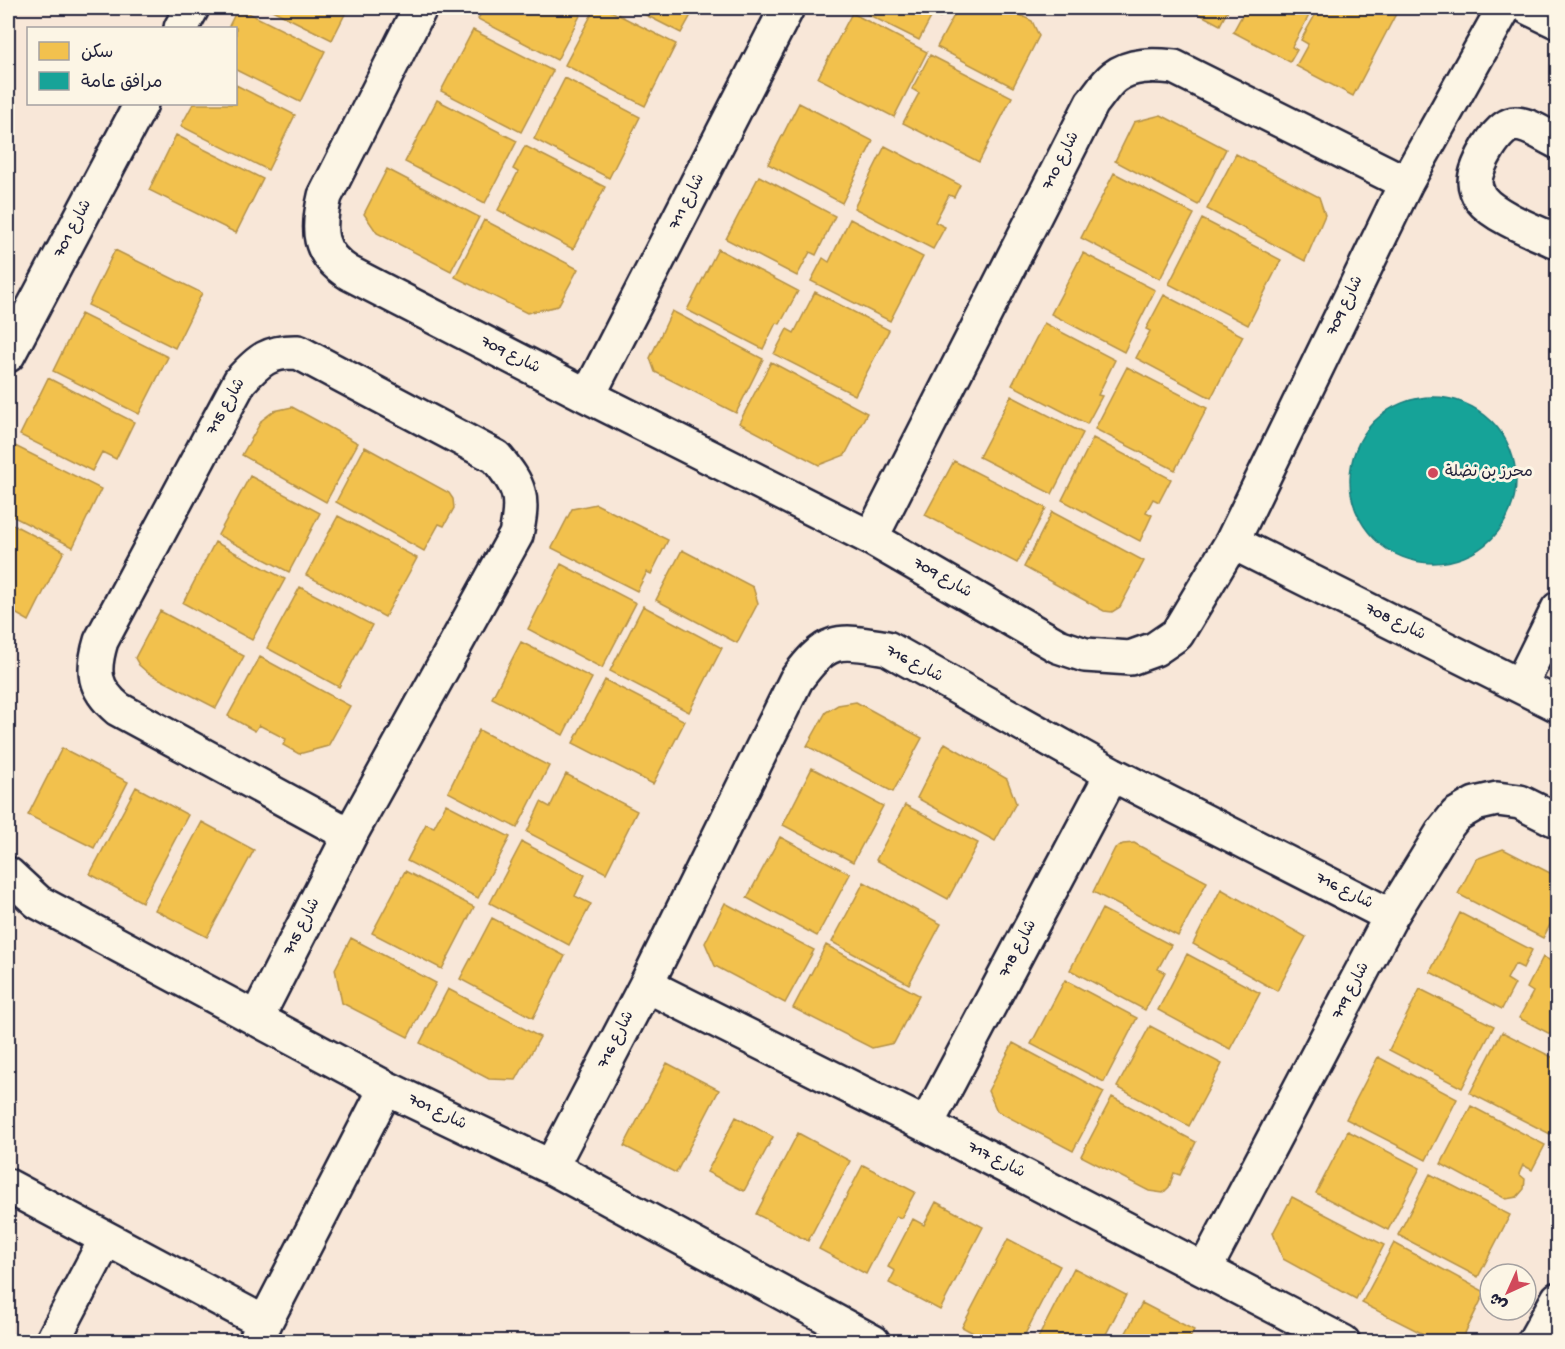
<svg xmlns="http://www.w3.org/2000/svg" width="1565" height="1349" viewBox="0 0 1565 1349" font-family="'Gochi Hand','Playpen Sans Arabic',sans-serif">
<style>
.homes{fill:#f2c14e;stroke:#b49148;stroke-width:1.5}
.public{fill:#17a398;stroke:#1a7c7c;stroke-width:1.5}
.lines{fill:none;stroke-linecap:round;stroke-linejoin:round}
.minor-casing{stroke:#22223b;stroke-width:38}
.minor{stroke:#fcf5e5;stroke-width:33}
.poi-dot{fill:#d1495b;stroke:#fcf5e5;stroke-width:2}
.labels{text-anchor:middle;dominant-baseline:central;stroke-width:6;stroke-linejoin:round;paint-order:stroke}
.street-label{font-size:16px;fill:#22223b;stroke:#fcf5e5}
.poi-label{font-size:16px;fill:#22223b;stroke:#fcf5e5;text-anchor:start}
</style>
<rect width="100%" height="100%" fill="#f8e7d8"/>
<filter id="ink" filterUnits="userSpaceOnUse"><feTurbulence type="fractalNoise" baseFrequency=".0167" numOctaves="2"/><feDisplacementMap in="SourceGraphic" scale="12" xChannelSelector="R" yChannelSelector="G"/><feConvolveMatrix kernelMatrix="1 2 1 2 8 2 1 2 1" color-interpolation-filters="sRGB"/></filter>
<g filter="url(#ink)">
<path class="homes" d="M 238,8 L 325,51 L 300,102 L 236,70 L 236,28 L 228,28 Z
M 268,8 L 348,8 L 332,40 Z
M 484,8 L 584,8 L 557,60 L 478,19 Z
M 595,8 L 605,8 L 676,44 L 645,106 L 565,65 Z
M 632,8 L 695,8 L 681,33 Z
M 855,8 L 945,8 L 940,17 L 933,14 L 919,40 Z
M 958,8 L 1006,8 L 1032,21 L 1039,36 L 1013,87 L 937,47 Z
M 1188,8 L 1229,8 L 1220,25 Z
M 1246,8 L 1313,8 L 1292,47 L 1297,50 L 1290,62 L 1233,32 Z
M 1319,8 L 1399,8 L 1353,96 L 1296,66 L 1308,44 L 1301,40 Z
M 852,13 L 927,52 L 894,117 L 818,78 Z
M 473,30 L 553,71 L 521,132 L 441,91 Z
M 930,55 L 1012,97 L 979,162 L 903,123 L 919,93 L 912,89 Z
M 565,78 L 640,117 L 609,178 L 534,139 Z
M 236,85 L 295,115 L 268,170 L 181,126 L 193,104 L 236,104 Z
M 437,100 L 517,141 L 485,203 L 405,162 Z
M 799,103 L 873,141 L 842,203 L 768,164 Z
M 1161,115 L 1226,149 L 1198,205 L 1115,161 L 1134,122 Z
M 176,135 L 263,179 L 236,233 L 149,190 Z
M 525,146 L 605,187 L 573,249 L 498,210 L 518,172 L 513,169 Z
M 885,146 L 960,185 L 954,197 L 949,195 L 935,222 L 945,227 L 933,249 L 854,208 Z
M 1236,154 L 1319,197 L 1325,215 L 1305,261 L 1207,209 Z
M 387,169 L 479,217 L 451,271 L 377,233 L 364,214 Z
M 1114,173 L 1194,214 L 1160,279 L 1081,238 Z
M 759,176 L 835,216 L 816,255 L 810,252 L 797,276 L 726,239 Z
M 850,219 L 923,257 L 890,321 L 811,281 L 823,258 L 829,262 Z
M 1202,219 L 1281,260 L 1248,325 L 1169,284 Z
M 484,220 L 578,269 L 558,306 L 527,313 L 455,277 Z
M 718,249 L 798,291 L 780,324 L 776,323 L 763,349 L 687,310 Z
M 115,250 L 202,293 L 175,348 L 88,305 Z
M 1083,253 L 1155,290 L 1124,352 L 1051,314 Z
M 815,292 L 889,330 L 855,395 L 774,354 L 787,329 L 794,333 Z
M 1164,295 L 1243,336 L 1211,398 L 1136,358 L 1150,331 L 1146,329 Z
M 672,311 L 763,359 L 736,413 L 655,372 L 650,358 Z
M 81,314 L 168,357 L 139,414 L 53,371 Z
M 1044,323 L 1115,360 L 1098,395 L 1102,396 L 1087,424 L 1012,385 Z
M 771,362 L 867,413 L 845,455 L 819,465 L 739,423 Z
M 1127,367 L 1207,408 L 1175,470 L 1095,429 Z
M 48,378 L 134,422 L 116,459 L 102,452 L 92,471 L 20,435 Z
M 1011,396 L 1083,433 L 1052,494 L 979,457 Z
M 292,407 L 358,443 L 326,502 L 242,455 L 262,420 L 274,411 Z
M 1093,438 L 1171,479 L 1159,502 L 1153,499 L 1146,512 L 1152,515 L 1140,541 L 1062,500 Z
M 15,446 L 101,489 L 73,547 L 8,514 L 8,461 Z
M 365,447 L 449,493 L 453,499 L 454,508 L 444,526 L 439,524 L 424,551 L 336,502 Z
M 954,461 L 1046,508 L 1017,563 L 925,515 Z
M 250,476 L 320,513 L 289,572 L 218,535 Z
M 596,504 L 668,540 L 651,574 L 647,572 L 637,591 L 552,548 L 572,509 Z
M 1052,512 L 1144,561 L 1120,607 L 1112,612 L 1104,611 L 1024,567 Z
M 338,516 L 417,558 L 385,617 L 306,575 Z
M 8,522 L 64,551 L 29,621 L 8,609 Z
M 215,542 L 285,579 L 252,640 L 183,603 Z
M 682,550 L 753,587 L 758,603 L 737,643 L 656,600 Z
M 561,564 L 636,603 L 602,668 L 528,629 Z
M 300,587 L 372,625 L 339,687 L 267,648 Z
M 643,606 L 722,648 L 689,712 L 610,671 Z
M 160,611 L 244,656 L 216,708 L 148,673 L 139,665 L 135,658 Z
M 521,642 L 592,678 L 563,735 L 492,698 Z
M 260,657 L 350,706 L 328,746 L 299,754 L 283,745 L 286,739 L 259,725 L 255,731 L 228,716 Z
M 605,680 L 685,721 L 653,784 L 573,743 Z
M 856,702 L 922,738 L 893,792 L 807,746 L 826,712 L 838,705 Z
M 479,730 L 549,766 L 517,828 L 448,792 Z
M 945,743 L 1007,779 L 1016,803 L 995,841 L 917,798 Z
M 62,748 L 128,782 L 94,848 L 28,815 Z
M 812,768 L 883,806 L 853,862 L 783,825 Z
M 566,774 L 637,811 L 606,873 L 527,832 L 541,802 L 550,807 Z
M 136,787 L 188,815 L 142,902 L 90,874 Z
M 446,804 L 510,837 L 478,898 L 407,861 L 426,824 L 434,827 Z
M 905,805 L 978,843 L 948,899 L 876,860 Z
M 202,822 L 254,850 L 207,937 L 155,910 Z
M 780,837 L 850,874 L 817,936 L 747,898 Z
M 522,842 L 585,875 L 575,896 L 591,904 L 569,945 L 490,903 Z
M 1134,843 L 1207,882 L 1178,936 L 1093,892 L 1115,848 L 1123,844 Z
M 1503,849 L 1558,877 L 1558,910 L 1543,938 L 1458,894 L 1476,859 Z
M 405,871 L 474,907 L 442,969 L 372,933 Z
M 864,882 L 941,924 L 909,984 L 832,942 Z
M 1221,889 L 1306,937 L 1277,991 L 1193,944 Z
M 725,903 L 814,950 L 785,1003 L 715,966 L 705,943 Z
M 1102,909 L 1171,945 L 1158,969 L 1165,972 L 1145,1010 L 1070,970 Z
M 1460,913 L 1532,950 L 1523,968 L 1515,964 L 1507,979 L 1515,984 L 1502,1009 L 1430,972 Z
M 492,918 L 565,956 L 533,1018 L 460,979 Z
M 351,938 L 436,983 L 408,1037 L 342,1003 L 335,969 Z
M 826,945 L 919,995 L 894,1043 L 872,1048 L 793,1008 Z
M 1187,954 L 1260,993 L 1230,1049 L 1158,1010 Z
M 1543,957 L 1558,964 L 1558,1038 L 1519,1018 L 1533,992 L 1527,988 Z
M 1065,980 L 1137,1018 L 1104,1082 L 1031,1044 Z
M 448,989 L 540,1037 L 516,1080 L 489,1079 L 420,1043 Z
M 1420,989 L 1494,1026 L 1462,1088 L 1389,1050 Z
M 1150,1026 L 1222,1064 L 1189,1126 L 1117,1087 Z
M 1502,1032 L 1558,1060 L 1558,1119 L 1550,1134 L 1470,1093 Z
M 1013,1043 L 1104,1092 L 1073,1151 L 997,1111 L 988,1091 Z
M 1378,1057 L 1457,1099 L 1426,1160 L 1346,1119 Z
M 667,1063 L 719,1090 L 676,1173 L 624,1146 Z
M 1112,1097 L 1196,1142 L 1180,1175 L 1174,1173 L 1169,1187 L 1163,1193 L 1149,1191 L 1081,1156 Z
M 1471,1106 L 1545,1145 L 1532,1170 L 1523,1165 L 1519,1174 L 1525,1179 L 1524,1189 L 1517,1197 L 1506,1199 L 1441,1164 Z
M 736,1117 L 773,1137 L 744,1191 L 707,1172 Z
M 1348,1131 L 1420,1168 L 1388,1230 L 1316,1193 Z
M 798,1133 L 850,1161 L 808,1241 L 756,1214 Z
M 863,1165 L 915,1192 L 901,1218 L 896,1216 L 866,1274 L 819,1249 Z
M 1430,1174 L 1510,1215 L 1478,1277 L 1398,1235 Z
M 1292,1197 L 1384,1245 L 1356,1299 L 1283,1259 L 1273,1233 Z
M 936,1202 L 983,1227 L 940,1310 L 889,1283 L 895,1271 L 888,1267 L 913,1219 L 924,1225 Z
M 1008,1239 L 1060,1266 L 1021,1342 L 990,1342 L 962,1327 Z
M 1394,1243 L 1485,1292 L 1464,1335 L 1439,1342 L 1362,1303 Z
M 1074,1268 L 1126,1295 L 1102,1342 L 1036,1342 Z
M 1142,1303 L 1194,1330 L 1188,1342 L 1121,1342 Z"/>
<path class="public" d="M1350 480a83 83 0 1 1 166 0a83 83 0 1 1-166 0Z"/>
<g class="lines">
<defs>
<path id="minor" d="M 420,8 L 325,196 C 317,230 317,253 349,273 L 588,396 L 871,538 L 1058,646 L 1085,655 L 1130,658 L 1155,649 L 1177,634 L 1232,542 L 1406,183 L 1504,8
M 1529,8 L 1558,22
M 181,28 L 192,8
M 1558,142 C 1545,136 1529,124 1515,124 C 1498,124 1475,166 1475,182 C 1475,187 1478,195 1481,199 C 1495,217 1536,232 1558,242
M 8,355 L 141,104
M 588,396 L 787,8
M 871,538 L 1092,103 C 1099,95 1105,84 1114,77 C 1131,64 1153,65 1174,67 L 1406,183
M 1232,542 L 1558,705
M 1520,686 L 1558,609
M 8,874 L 38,902 L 386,1088 L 551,1167 L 873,1342
M 646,985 L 926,1125 L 1343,1342
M 256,1019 L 350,835 L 516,535 C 524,497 521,487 496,457 L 298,352 C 269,351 259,360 240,381 L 101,641 C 92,671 93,688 118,709 L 350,835
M 926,1125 L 1112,774
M 551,1167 L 646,985 L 796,680 C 806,667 818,650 834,645 C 848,640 873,646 887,648 L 1112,774 L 1391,916
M 8,1186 L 265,1323
M 1205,1269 L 1391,916 L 1444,830 L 1456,815 L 1475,804 L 1497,799 L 1520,802 L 1558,821
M 52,1342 L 106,1239
M 255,1342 L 386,1088
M 1534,1342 L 1558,1299"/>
</defs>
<use href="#minor" class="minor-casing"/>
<use href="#minor" class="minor"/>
</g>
</g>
<circle class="poi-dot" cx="1433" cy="473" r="6"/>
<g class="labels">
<g class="street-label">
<text transform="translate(1062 161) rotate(-63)">شارع 710</text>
<text transform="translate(688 202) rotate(-63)">شارع 711</text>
<text transform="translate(74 229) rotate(-62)">شارع 701</text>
<text transform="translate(1346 306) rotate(-64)">شارع 709</text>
<text transform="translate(510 356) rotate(27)">شارع 709</text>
<text transform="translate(227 407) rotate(-60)">شارع 715</text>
<text transform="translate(942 579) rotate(30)">شارع 709</text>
<text transform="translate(1395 623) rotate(26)">شارع 708</text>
<text transform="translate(914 665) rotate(28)">شارع 716</text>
<text transform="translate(1344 892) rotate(27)">شارع 716</text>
<text transform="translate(303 927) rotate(-63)">شارع 715</text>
<text transform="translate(1019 949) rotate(-62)">شارع 718</text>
<text transform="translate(1352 991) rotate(-62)">شارع 719</text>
<text transform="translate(617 1040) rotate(-63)">شارع 716</text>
<text transform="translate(437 1113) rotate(26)">شارع 701</text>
<text transform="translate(996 1161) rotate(27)">شارع 717</text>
</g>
<g class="poi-label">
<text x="1445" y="473">محرز بن نضلة</text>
</g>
</g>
<rect width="1565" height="1349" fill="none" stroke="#fcf5e5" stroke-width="30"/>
<rect x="15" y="15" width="1535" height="1319" fill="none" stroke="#22223b" stroke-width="2" filter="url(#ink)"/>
<rect x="27" y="27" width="210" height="78" fill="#fcf5e5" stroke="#a5a1a1" stroke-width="1.5"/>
<rect x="39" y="42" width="30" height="18" fill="#f2c14e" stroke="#a5a1a1" stroke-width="1.5"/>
<text x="81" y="57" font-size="18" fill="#22223b">سكن</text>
<rect x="39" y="72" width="30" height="18" fill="#17a398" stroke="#a5a1a1" stroke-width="1.5"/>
<text x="81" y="87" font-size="18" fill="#22223b">مرافق عامة</text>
<g transform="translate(1508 1292) rotate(225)"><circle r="28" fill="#fcf5e5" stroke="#a5a1a1" stroke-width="1.5"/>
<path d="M0-4.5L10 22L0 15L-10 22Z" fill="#d1495b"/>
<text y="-9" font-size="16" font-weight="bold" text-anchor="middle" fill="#22223b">ش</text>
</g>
</svg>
